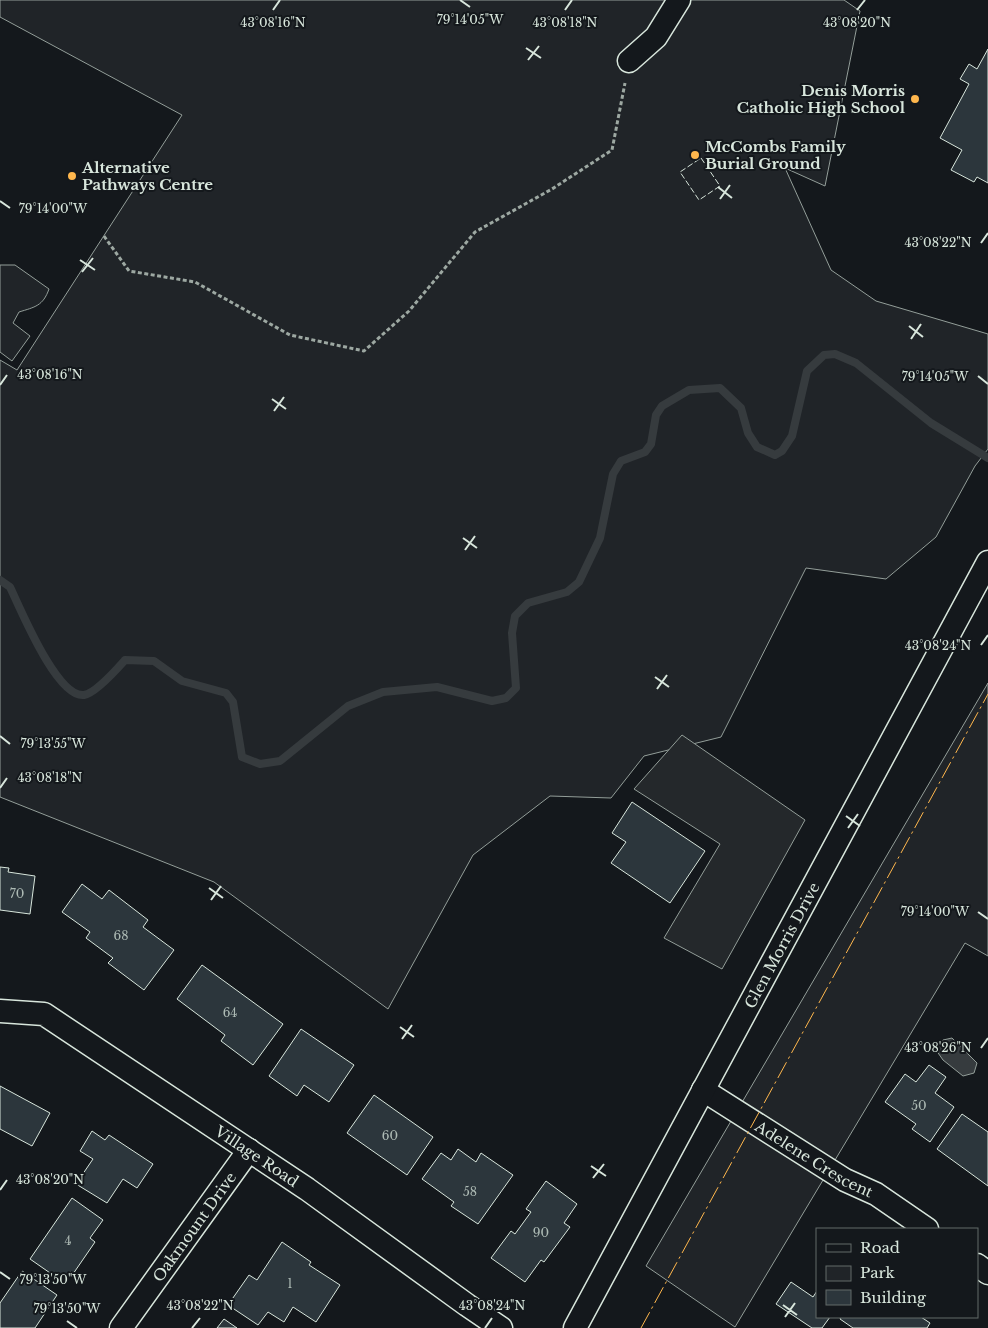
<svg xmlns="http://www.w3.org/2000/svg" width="988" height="1328" viewBox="0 0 988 1328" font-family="'Libre Baskerville',serif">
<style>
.green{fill:#202428;stroke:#939e99}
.parking{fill:#24282b;stroke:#939e99}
.water{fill:#363b3e;stroke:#939e99}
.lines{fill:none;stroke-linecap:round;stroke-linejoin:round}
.stream{stroke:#363b3e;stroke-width:8}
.building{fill:#2c363c;stroke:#d8e6dc}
.street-casing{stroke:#d8e6dc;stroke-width:25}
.path{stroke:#9da8a2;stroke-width:3;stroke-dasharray:4 2.5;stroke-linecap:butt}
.street{stroke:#14181c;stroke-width:22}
.fence{stroke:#d8e6dc;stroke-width:1;stroke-dasharray:6 2.5;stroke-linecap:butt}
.power{stroke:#ffb74d;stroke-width:1;stroke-dasharray:18 4 2.5 4;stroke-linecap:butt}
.ticks{fill:none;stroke:#d8e6dc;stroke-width:2}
.poi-dot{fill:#ffb74d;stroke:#14181c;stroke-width:2}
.labels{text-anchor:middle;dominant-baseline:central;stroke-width:4;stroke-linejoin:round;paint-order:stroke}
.number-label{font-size:12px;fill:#adbab4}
.poi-label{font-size:15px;font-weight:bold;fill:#d8e6dc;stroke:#14181c;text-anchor:start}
.street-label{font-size:15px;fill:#d8e6dc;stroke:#14181c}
.ticks-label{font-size:12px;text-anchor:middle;fill:#d8e6dc;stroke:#14181c;stroke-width:4;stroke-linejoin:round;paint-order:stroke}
</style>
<rect width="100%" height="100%" fill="#14181c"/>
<path class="green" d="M 0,0 L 844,0 L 860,11 L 825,186 L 785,168 L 831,270 L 876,301 L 988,334 L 988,449 L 975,466 L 936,537 L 886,579 L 806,568 L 721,737 L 644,756 L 611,798 L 550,796 L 473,855 L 388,1009 L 214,882 L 0,797 L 0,360 L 17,370 L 182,115 L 0,17 Z
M 0,265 L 15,265 L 49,289 C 43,306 35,307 19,312 L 13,323 L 30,336 L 12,361 L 0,352 Z
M 988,683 L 988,956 L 965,943 L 735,1327 L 646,1266 Z"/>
<path class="parking" d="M 682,735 L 805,820 L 722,969 L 664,938 L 720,844 L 634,789 Z"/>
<path class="water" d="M 952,1038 L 977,1063 L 974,1073 L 963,1076 L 943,1060 L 936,1050 L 943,1040 Z"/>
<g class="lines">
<path class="stream" d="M 0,580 L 10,587 C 21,610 57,698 84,695 C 96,693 117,669 125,660 L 154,661 L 182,681 L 226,693 L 233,702 L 242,757 L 260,764 L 280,761 L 348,706 L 383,692 L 437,687 L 492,701 L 506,698 L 516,688 L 512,633 L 515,616 L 528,603 L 567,592 L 579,582 L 600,538 L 613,474 L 621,461 L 645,452 L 651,444 L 656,415 L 662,406 L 689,390 L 720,388 L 741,408 L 748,433 L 757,447 L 775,455 L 782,451 L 792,436 L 807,371 L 824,355 L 835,354 L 856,363 L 931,423 L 988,458"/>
</g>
<path class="building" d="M 988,49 L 988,183 L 977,177 L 974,182 L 951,170 L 962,150 L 940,138 L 969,84 L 960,79 L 969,64 L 977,69 Z
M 632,802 L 705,851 L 670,903 L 611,863 L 626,842 L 612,833 Z
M 0,867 L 9,868 L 8,872 L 35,876 L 30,914 L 0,910 Z
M 82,884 L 102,899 L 109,890 L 148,920 L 143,927 L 174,950 L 144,990 L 108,963 L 113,958 L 86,938 L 90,932 L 62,912 Z
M 202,965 L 283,1024 L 253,1065 L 221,1041 L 225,1035 L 177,999 Z
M 301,1029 L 354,1065 L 329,1102 L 304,1085 L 297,1096 L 269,1076 Z
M 929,1065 L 946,1077 L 935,1093 L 954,1107 L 930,1142 L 912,1129 L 916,1124 L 885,1102 L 905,1074 L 916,1082 Z
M 0,1086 L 50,1113 L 32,1146 L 0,1129 Z
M 374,1095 L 433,1137 L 407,1175 L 347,1133 Z
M 962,1114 L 988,1132 L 988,1186 L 937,1149 Z
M 92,1131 L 105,1140 L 109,1135 L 153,1164 L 137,1188 L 123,1179 L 107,1203 L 76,1184 L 93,1159 L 80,1151 Z
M 458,1149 L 476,1162 L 481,1153 L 513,1175 L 478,1224 L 451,1206 L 454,1202 L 422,1179 L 441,1153 L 451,1160 Z
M 546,1181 L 577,1204 L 564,1223 L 570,1227 L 544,1262 L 541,1260 L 525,1282 L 491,1258 L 511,1231 L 515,1234 L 531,1212 L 526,1209 Z
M 72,1198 L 103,1220 L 90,1238 L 95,1242 L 73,1274 L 70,1271 L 63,1282 L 30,1259 Z
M 282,1242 L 311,1262 L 309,1265 L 340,1285 L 316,1322 L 293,1307 L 284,1322 L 268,1312 L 258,1325 L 228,1305 L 249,1275 L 257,1280 Z
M 22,1271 L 57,1295 L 35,1328 L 0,1328 L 0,1303 Z
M 791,1282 L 813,1297 L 817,1291 L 817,1317 L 830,1317 L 822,1328 L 812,1328 L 776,1304 Z
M 841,1317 L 921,1317 L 930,1323 L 927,1328 L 853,1328 L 840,1319 Z
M 224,1319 L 237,1328 L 217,1328 Z"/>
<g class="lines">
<defs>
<g id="street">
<path d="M 629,61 L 656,37 L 679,0"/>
<path id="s1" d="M 0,1011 L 44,1014 L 307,1189 L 467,1305 L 501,1328"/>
<path id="s2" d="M 703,1090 L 845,1180 L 876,1194 L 927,1229"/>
<path d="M 977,1265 L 988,1273"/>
<path id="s3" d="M 121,1328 L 249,1150"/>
<path id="s4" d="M 575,1328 L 988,562"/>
</g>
</defs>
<use href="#street" class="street-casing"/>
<path class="path" d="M 836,20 L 875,24
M 104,236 L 129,271 L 195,282 L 290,335 L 364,351 L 409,311 L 475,232 L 552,189 L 612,150 L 625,83"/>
<use href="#street" class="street"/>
<path class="fence" d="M 701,158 L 720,186 L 699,200 L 680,172 Z"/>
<path class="power" d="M 641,1328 L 988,694"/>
</g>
<path class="ticks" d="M 460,0 L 470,7M 273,10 L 280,0M 565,10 L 572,0M 857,10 L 865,0M 526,48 L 541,58M 528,60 L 539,46M 718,187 L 732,198M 720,199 L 730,185M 0,201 L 10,208M 981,243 L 988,233M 80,260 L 95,270M 82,272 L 93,258M 909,326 L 923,337M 911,339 L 921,324M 978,376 L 988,384M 0,385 L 7,375M 272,399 L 286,409M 274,411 L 284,397M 463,538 L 477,548M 465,550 L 475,536M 981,645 L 988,635M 655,677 L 669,687M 657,689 L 667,675M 0,736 L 10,744M 0,788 L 7,778M 846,816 L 860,826M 848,828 L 858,814M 209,888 L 223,898M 211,900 L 221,886M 978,912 L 988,919M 400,1027 L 414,1037M 402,1039 L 412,1025M 981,1048 L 988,1038M 591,1166 L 606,1176M 593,1178 L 604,1164M 0,1190 L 7,1180M 0,1272 L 10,1279M 783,1305 L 797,1315M 785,1317 L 795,1303M 67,1321 L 77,1328M 192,1328 L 200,1318M 485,1328 L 492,1318"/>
<g class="poi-dot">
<circle cx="915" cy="99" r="5"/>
<circle cx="695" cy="155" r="5"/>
<circle cx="72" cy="176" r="5"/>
</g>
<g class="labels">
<g class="number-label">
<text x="17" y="893">70</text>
<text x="121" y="935">68</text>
<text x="230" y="1012">64</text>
<text x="919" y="1105">50</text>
<text x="390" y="1135">60</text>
<text x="470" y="1191">58</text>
<text x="541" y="1232">90</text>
<text x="68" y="1240">4</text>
<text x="290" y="1283">1</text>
</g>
<g class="poi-label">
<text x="905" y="90" text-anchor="end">Denis Morris<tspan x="905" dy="17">Catholic High School</tspan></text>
<text x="705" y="146">McCombs Family<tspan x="705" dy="17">Burial Ground</tspan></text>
<text x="82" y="167">Alternative<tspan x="82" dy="17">Pathways Centre</tspan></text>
</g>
<g class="street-label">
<text stroke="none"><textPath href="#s4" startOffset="435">Glen Morris Drive</textPath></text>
<text stroke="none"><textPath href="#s1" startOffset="300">Village Road</textPath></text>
<text stroke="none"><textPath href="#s2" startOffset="131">Adelene Crescent</textPath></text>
<text stroke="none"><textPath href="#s3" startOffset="125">Oakmount Drive</textPath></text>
</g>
</g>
<g class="ticks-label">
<text x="470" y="24">79°14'05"W</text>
<text x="565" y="27">43°08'18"N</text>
<text x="857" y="27">43°08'20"N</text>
<text x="273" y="27">43°08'16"N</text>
<text x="53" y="213">79°14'00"W</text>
<text x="938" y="247">43°08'22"N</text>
<text x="50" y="379">43°08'16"N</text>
<text x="935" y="381">79°14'05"W</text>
<text x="938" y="650">43°08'24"N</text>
<text x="53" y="748">79°13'55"W</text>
<text x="50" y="782">43°08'18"N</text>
<text x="935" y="916">79°14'00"W</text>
<text x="938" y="1052">43°08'26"N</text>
<text x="50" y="1184">43°08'20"N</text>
<text x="53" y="1284">79°13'50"W</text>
<text x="200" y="1310">43°08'22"N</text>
<text x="492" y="1310">43°08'24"N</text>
<text x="67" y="1313">79°13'50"W</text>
</g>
<rect x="816" y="1228" width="162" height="90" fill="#14181c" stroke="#626a69"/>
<rect x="826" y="1244" width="25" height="8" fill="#14181c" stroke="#626a69"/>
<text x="860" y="1253" font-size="15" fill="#d8e6dc">Road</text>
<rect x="826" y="1266" width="25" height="15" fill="#202428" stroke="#626a69"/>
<text x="860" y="1278" font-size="15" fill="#d8e6dc">Park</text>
<rect x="826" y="1290" width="25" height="15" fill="#2c363c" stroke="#626a69"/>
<text x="860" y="1303" font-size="15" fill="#d8e6dc">Building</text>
</svg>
